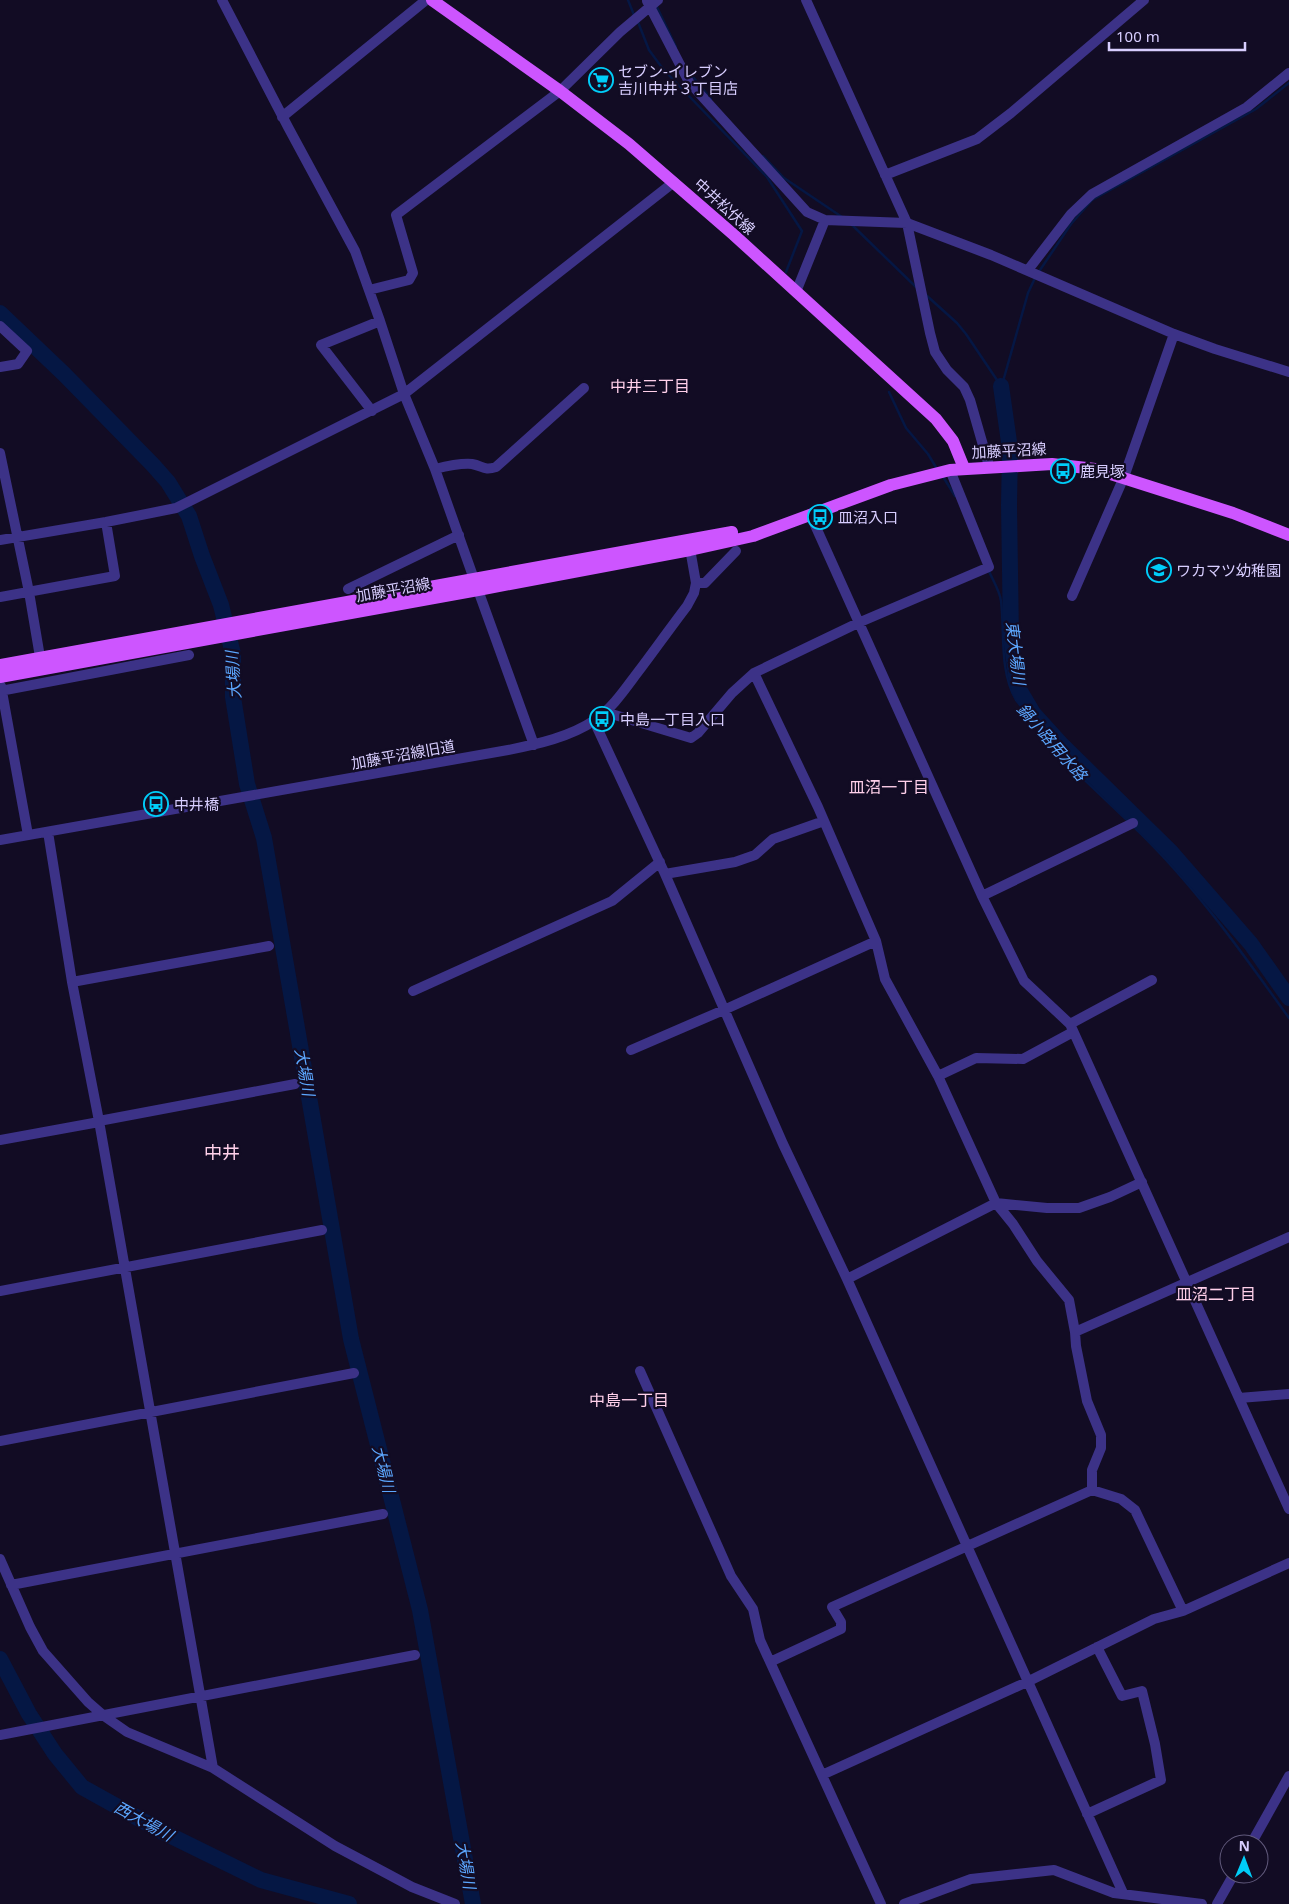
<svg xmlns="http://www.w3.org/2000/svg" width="1289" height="1904" viewBox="0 0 1289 1904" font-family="'Noto Sans','Noto Sans JP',sans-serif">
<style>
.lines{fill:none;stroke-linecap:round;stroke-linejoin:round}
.stream{stroke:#051744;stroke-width:2.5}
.river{stroke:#051744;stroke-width:16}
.minor{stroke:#3c3287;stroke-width:10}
.major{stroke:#cd55ff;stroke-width:12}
.labels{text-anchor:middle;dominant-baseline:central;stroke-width:4.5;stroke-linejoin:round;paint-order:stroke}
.poi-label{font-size:15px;fill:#d8ceff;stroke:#120c24;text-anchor:start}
.street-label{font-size:15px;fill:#d8ceff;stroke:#120c24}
.neighbourhood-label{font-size:16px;fill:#ffd0ea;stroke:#120c24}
.water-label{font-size:16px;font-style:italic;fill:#5ca7ff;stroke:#120c24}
.quarter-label{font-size:18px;fill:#ffd0ea;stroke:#120c24}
</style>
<rect width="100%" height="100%" fill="#120c24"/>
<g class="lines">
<path class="stream" d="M 628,0 L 634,15
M 656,5 L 676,47
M 638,22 L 649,50 L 663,69 L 767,177 L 802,231 L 786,272
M 689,72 L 711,99
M 763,156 L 784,178 L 842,217
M 852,225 L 916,287
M 1038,273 L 1071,224 L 1092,200 L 1256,109 L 1289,83
M 926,295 L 957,323 L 966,334 L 1001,386
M 1002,385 L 1028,293 L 1035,278
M 889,392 L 906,428 L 928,454 L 937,469
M 942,475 L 955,496
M 988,569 C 992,579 1000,591 1001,601 C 1005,634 999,670 1016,700 L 1066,762 L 1129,822
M 1133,826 C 1193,883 1241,951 1289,1018"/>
<path class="river" d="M 0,313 L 64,374 L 153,465 L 168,482 L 189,516 L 202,556 L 221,605 L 233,654 L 233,697 L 247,784 L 264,838 L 351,1339 L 420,1610 L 473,1904
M 1001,386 L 1010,449 L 1009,505 L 1011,637 L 1016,676 L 1020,691 L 1033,713 L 1062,745 L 1171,852 L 1251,944 L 1289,998
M 0,1659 L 29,1714 L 55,1754 L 82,1787 L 163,1832 L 261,1880 L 349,1904"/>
<path class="minor" d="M 222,0 L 288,127 L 355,251 L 380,321 L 404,394 L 435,469 L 474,579
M 806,0 L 907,223 L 930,333 L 935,352 L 947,370 L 964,387 L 970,400 L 989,466
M 647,1 L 689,82 L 807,212 L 825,220
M 282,117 L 426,0
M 885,175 L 977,139 L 1011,113 L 1144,0
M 1028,270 L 1071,214 L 1092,194 L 1247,107 L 1289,73
M 369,290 L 409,280 L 413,273 L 396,215 L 560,91 L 620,32 L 658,0
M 796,292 L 825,220 L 907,223 L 991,255 L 1174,334 L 1215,349 L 1289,372
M 0,326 L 27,351 L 18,364 L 0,367
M 372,411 L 321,345 L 380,321
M 0,453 L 29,592 L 40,657
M 435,469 C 447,466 460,463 472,464 C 483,466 484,471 496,467 L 584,388
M 810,514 L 982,896 L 1024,981 L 1070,1024 L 1289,1509
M 0,540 L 106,522 L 176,508 L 404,394 L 674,182
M 696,583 L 705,583 L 736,551
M 348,589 L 459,535
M 478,590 L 534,745
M 1072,596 L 1124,477 L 1174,334
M 0,597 L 115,576 L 106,522
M 754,673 L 818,807 L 876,941 L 885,979 L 938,1076 L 996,1203 L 1013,1224 L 1037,1261 L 1069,1300 L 1075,1332 L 1076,1346 L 1087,1401 L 1101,1435 L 1101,1448 L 1092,1470 L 1092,1490
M 1,686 L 28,835
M 0,691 L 189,655
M 605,712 L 691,738 L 698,733 L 732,693 L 754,673 L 858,623 L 989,567 L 950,470
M 594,721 L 665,874 L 783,1144 L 847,1279 L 1123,1893
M 48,832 L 72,982 L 99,1121 L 213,1768
M 0,840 L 508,750 C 538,744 570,737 595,720 C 614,707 627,686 641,668 C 656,648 671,627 687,606 L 694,593 L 696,583 L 689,543
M 665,874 L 735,862 L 755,855 L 773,839 L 824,821
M 982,896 L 1133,823
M 72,982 L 269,946
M 413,991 L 612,901 L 660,862
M 1070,1024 L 1152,980
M 631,1050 L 726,1009 L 876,941
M 938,1076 L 976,1058 L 1023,1059 L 1073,1032
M 99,1121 L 295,1084
M 0,1140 L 99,1122
M 847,1279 L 996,1203 L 1047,1208 L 1079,1208 L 1110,1197 L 1142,1182
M 0,1291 L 322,1230
M 1075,1332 L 1289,1237
M 640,1371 L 731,1576 L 753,1609 L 760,1640 L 881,1904
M 1239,1398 L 1289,1394
M 0,1441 L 354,1373
M 0,1559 L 30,1627 L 43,1651 L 88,1702 L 104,1716 L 127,1732 L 213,1768 L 335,1846 L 384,1872 L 412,1887 L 455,1904
M 11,1585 L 383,1514
M 770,1662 L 841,1629 L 841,1622 L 832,1607 L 1092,1490 L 1121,1499 L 1135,1510 L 1183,1611
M 0,1735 L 415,1655
M 822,1775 L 1027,1682 L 1154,1619 L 1183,1611 L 1289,1563
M 1087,1814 L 1161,1780 L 1155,1744 L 1142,1691 L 1122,1696 L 1097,1647
M 1251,1844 L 1289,1776
M 904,1904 L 971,1879 L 1054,1870 L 1114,1893 L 1202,1904
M 1217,1904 L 1234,1874"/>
<path class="major" d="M 432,0 L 560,91 L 629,144 L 734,235 L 936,419 L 953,441 L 964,468
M 0,665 L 732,532
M 0,677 L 478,590 L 690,550 L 753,536 L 891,485 L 950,470 L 1052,464 L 1095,469 L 1233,513 L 1289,535"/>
</g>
<defs>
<symbol id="supermarket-ring" viewBox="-11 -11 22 22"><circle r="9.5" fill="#120c24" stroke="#00cdf9" stroke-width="1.5"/><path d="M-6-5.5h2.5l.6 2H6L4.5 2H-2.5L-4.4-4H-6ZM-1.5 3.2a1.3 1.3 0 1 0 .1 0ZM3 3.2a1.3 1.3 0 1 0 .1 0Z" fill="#00cdf9"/></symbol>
<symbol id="bus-ring" viewBox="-11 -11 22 22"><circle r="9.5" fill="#120c24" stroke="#00cdf9" stroke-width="1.5"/><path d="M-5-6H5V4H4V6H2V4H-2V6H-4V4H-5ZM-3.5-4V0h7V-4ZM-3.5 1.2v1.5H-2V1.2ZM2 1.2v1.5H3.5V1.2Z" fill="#00cdf9"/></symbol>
<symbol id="school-ring" viewBox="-11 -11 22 22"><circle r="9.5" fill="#120c24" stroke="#00cdf9" stroke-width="1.5"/><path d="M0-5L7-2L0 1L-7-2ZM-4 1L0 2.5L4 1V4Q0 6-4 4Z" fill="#00cdf9"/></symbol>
</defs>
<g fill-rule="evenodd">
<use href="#supermarket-ring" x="587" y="66" width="28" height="28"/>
<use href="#bus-ring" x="1049" y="457" width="28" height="28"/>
<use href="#bus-ring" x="806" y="503" width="28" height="28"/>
<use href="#school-ring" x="1145" y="556" width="28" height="28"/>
<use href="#bus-ring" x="588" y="705" width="28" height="28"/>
<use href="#bus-ring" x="142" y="790" width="28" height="28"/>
</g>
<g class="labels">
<g class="poi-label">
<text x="618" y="71">セブン-イレブン<tspan x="618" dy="17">吉川中井３丁目店</tspan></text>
<text x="1080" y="471">鹿見塚</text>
<text x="838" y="517">皿沼入口</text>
<text x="1176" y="570">ワカマツ幼稚園</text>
<text x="620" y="719">中島一丁目入口</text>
<text x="174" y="804">中井橋</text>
</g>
<g class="street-label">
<text transform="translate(725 206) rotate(42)">中井松伏線</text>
<text transform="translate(1009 450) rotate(-3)">加藤平沼線</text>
<text transform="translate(393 589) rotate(-10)">加藤平沼線</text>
<text transform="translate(403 754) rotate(-10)">加藤平沼線旧道</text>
</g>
<g class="neighbourhood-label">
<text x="650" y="386">中井三丁目</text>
<text x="889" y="787">皿沼一丁目</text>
<text x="1216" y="1294">皿沼二丁目</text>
<text x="629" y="1400">中島一丁目</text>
</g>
<g class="water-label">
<text transform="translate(1016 653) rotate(83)">東大場川</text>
<text transform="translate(233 675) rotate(-94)">大場川</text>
<text transform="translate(1052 742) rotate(49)">鍋小路用水路</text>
<text transform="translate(305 1072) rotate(80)">大場川</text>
<text transform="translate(384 1469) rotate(76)">大場川</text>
<text transform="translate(144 1821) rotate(29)">西大場川</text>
<text transform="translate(466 1865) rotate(80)">大場川</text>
</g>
<g class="quarter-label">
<text x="222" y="1152">中井</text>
</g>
</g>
<g transform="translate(1244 1859) rotate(1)"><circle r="24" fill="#120c24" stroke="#615a7c"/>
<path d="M0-4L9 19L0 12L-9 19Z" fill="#00cdf9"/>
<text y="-8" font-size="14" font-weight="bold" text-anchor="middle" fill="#d8ceff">N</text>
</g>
<path d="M1109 42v8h136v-8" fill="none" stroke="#d8ceff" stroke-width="2.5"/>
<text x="1116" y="42" font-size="15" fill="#d8ceff" stroke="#120c24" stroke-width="4" paint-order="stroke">100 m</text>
</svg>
